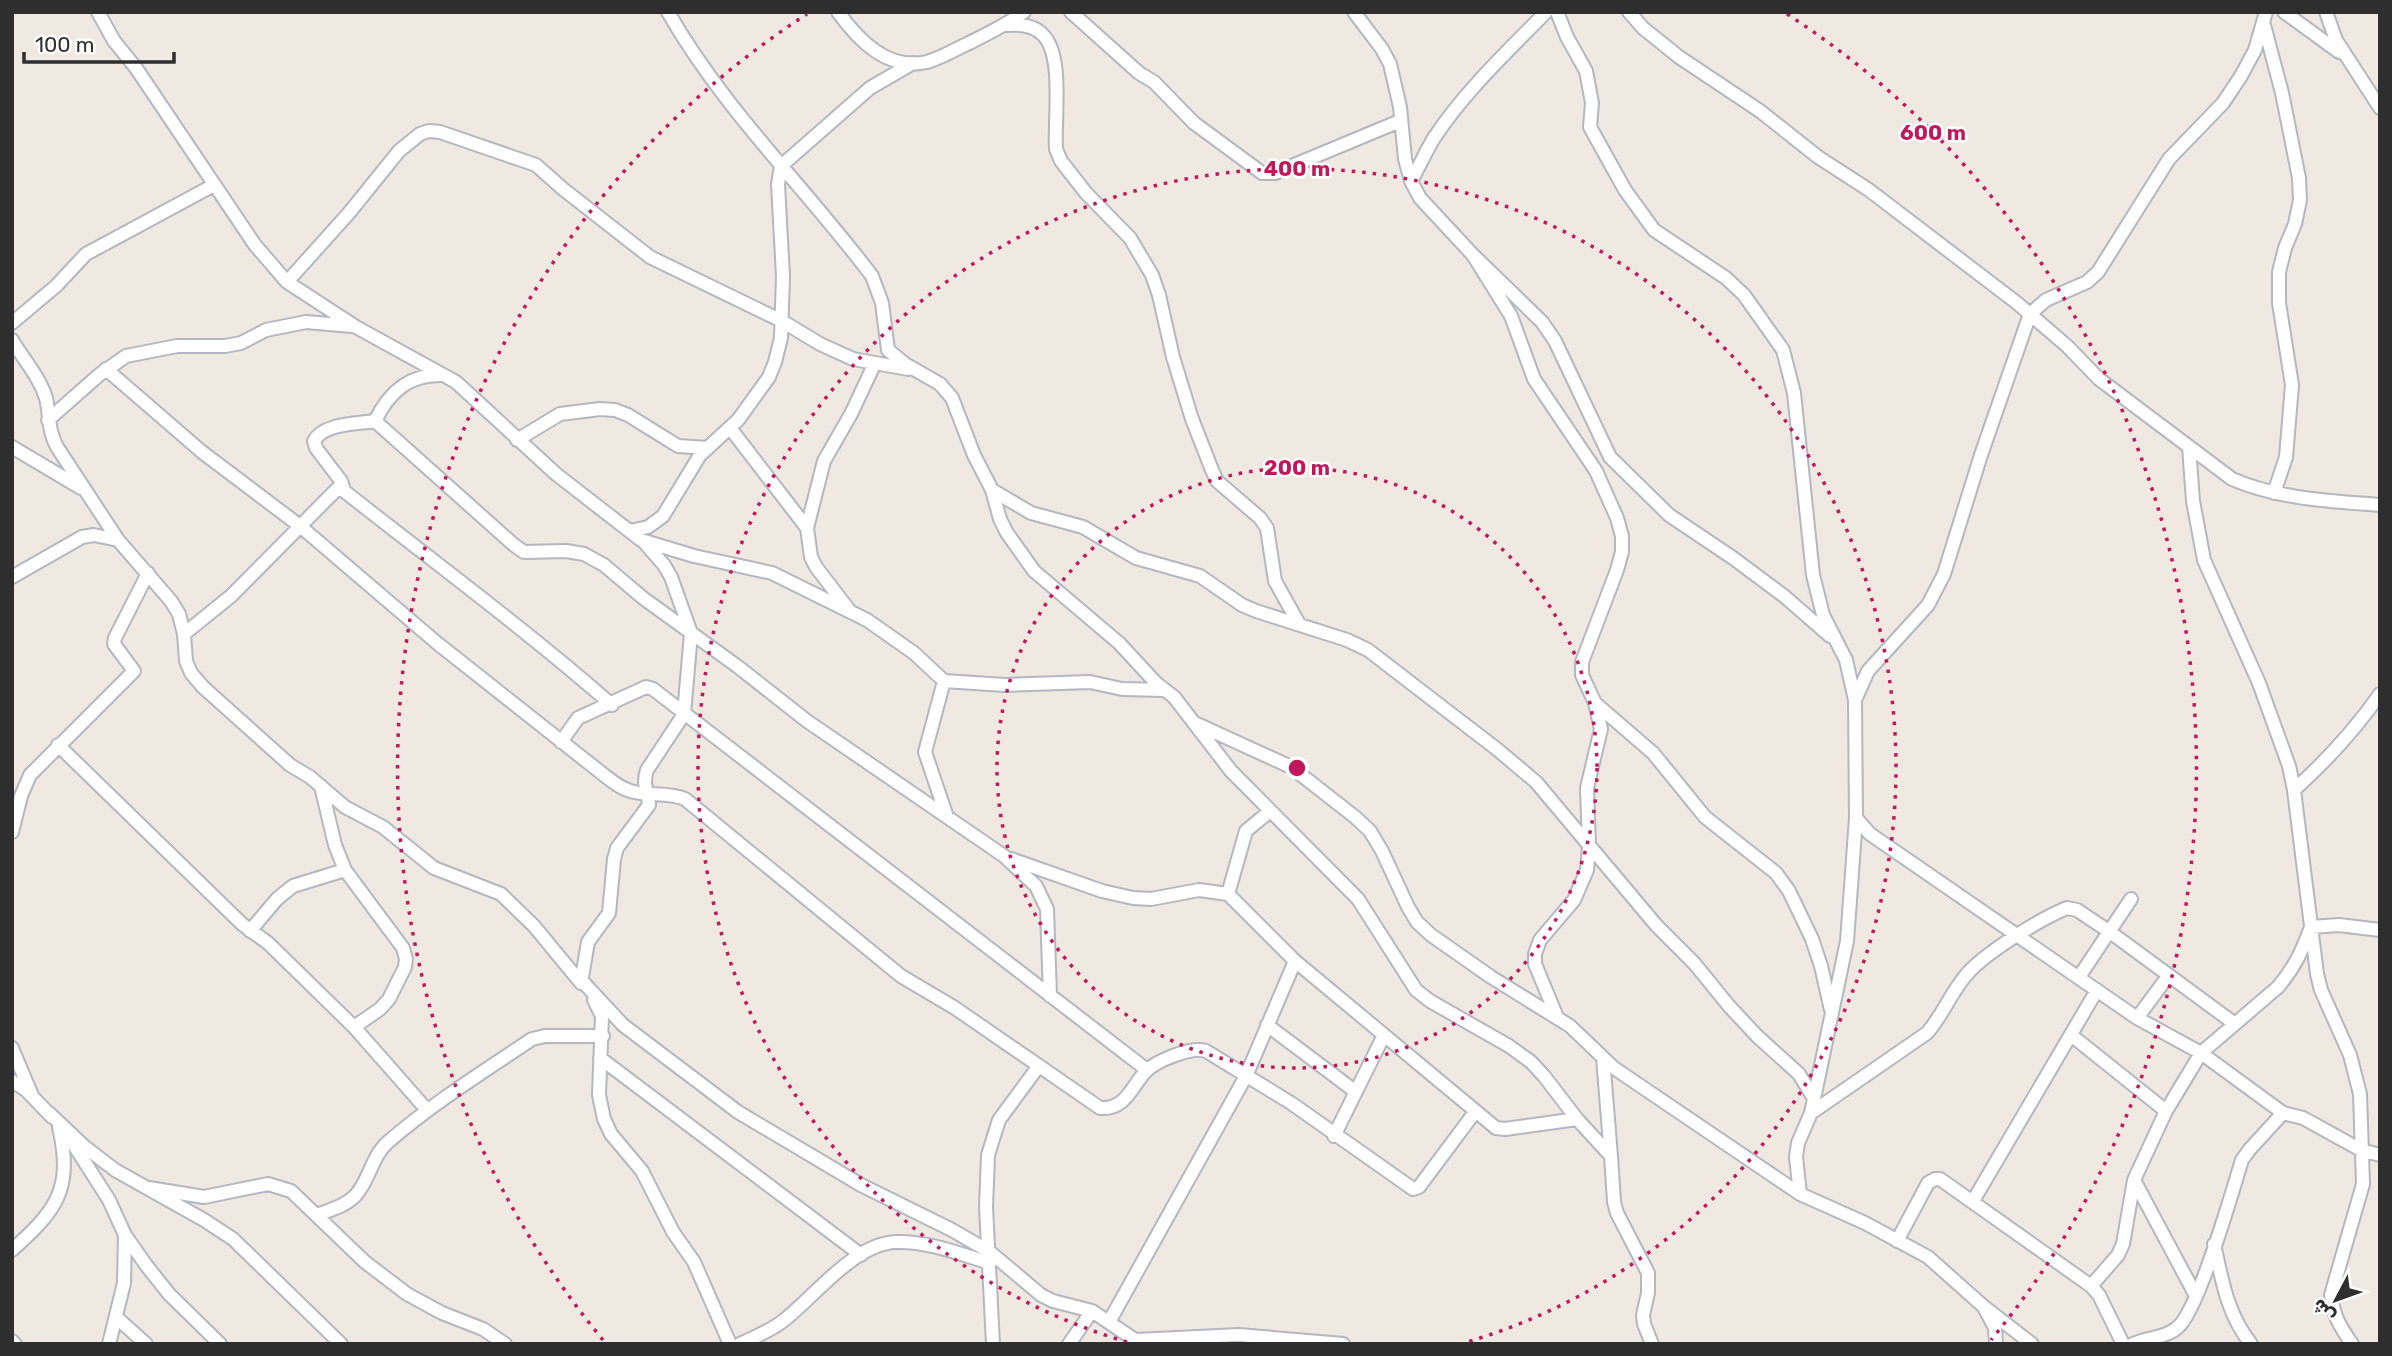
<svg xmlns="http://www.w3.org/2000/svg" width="2392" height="1356" viewBox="0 0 2392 1356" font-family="Rubik,'Noto Sans Arabic',sans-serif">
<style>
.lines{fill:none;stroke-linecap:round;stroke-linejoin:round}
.minor-casing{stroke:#b4b7c1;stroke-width:16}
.minor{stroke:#fff;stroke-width:12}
.ring{fill:none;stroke:#c2185b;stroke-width:3.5;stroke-dasharray:3.5 7}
.centre{fill:#c2185b;stroke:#fff;stroke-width:3.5}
.ring-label{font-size:21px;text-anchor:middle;font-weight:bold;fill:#c2185b;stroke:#fff;stroke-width:5;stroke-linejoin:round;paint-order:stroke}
</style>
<rect width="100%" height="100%" fill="#efe9e1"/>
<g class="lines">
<defs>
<path id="minor" d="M 98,12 L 114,41 L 136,68 L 255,245 L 287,282 L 356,327 L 456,382 L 556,474 L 641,540 L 694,556 L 772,573 L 867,620 L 914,653 L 944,681 L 1005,685 L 1090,682 L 1122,689 L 1164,690
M 668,12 C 724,110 805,187 872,276 L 882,303 L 888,350 L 905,364 L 940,384 L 952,398 L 974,455 L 992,490 L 1000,519 L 1007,533 L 1034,571 L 1119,643 L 1156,683 L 1174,697 L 1231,771 L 1358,899 L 1416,990 L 1430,1001 L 1509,1046 L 1531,1062 L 1544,1076 L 1577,1119 L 1611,1156 L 1614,1202 L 1617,1213 L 1648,1273 L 1648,1293 L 1643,1315 L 1644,1324 L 1652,1344
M 838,12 C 859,41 888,71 927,62 C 941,58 954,50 967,44 C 987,34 1006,25 1024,12
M 1071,12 L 1139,73 L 1154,82 L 1194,123 L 1262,173 L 1275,173 L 1400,121
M 1354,12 L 1382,49 L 1390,64 L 1400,107 L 1405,159 L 1411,181 L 1420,198 L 1473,255 L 1542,322 L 1555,341 L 1610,457 L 1669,515 L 1733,558 L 1784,596 L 1830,636
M 1557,12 L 1567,37 L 1586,71 L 1592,103 L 1590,127 L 1625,190 L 1654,230 L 1726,278 L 1744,295 L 1783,350 L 1794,393 L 1813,575 L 1823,615 L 1846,660 L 1855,700 L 1856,818 L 1847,941 L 1811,1113 L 1798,1143 L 1796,1157 L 1800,1194
M 1629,12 L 1643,28 L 1679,57 L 1760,111 L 1818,157 L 1869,190 L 2017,303 L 2067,346 L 2099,379 L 2232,479 C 2278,499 2330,501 2380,505
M 2284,12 L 2339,52
M 2326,12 L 2336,40 L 2380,108
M 1007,25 C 1019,24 1034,25 1043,35 C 1064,55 1054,120 1056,149 L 1061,161 L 1086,193 L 1130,238 L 1152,275 L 1159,295 L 1173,357 L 1192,419 L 1212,470 L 1217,481 L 1260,518 L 1267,528 L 1275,581 L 1299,624
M 2264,25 L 2282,93 L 2299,178 L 2300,200 L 2295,224 L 2285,248 L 2279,272 L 2279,303 L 2292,385 L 2286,457 L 2274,493
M 1411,181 C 1419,167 1426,151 1434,138 C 1465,91 1507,52 1546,12
M 1473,255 L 1511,316 L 1534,379 L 1596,471 L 1617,518 L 1622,536 L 1622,552 L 1617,570 L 1582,662 L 1582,675 L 1595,703 L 1601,729 L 1587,788 L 1589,846 L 1587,870 L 1574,900 L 1540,940 L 1535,954 L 1535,964 L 1557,1017
M 287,282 L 349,213 L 399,151 L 420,134 L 429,131 L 440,132 L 536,165 L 563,189 L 650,257 L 782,321 L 820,344 L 853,359 L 908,369
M 12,323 L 56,286 L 86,254 L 214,185
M 12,340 C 23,359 39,376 46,398 C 50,415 48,431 57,447 L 118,540 L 171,601 L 179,614 L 184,634 L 186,661 L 191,673 L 203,687 L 290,765 L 310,777 L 345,807 L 383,827 L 434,868 L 501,894 L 534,926 L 581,983 L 583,982 L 623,1025 L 738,1112 L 861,1185 L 952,1230 L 990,1252 L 1041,1295 L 1053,1301 L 1092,1311 L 1141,1344
M 106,369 L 202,452 L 300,526 L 437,643 L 604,775 C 613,782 623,790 634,792 C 651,796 669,792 685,799 L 901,976 L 955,1008 L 1100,1108 C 1125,1110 1131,1088 1145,1072 C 1156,1061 1191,1046 1206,1051 L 1291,1103 L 1413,1189 L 1419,1187 L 1475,1112
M 48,420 L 99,375 L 126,356 L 177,346 L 225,346 L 241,343 L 266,330 L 306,322 L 352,326
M 375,421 L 514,545 L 524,552 L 566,551 L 584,554 L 604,565 L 643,598 L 737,666 L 807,721 L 1004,856 L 1036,886 L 1047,909 L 1050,996
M 375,421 C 389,392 409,374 442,375
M 730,428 L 807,528
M 517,440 L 560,414 L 600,409 L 615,410 L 628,415 L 678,446 L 708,448
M 12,447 L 81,488
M 2189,447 L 2193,501 L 2204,560 L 2259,683 L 2289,766 L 2294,790 L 2317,974 L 2321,990 L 2350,1055 L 2360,1094 L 2363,1184 L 2331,1295 C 2334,1317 2339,1325 2352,1344
M 339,487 C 430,559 524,628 612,705
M 992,490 L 1031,513 L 1083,527 L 1136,558 L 1200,576 L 1242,605 L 1256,611 L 1347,640 L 1368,650 L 1498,750 L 1536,782 L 1656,925 L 1694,963 L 1729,1006 L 1757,1036 L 1799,1074 L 1813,1097
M 630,531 L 648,527 L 663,516 L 700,455 L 738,420 L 769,377 L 775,362 L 781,338 L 783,276 L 778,184 L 781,166 L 870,88 L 913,63
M 12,577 L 82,537 L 94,535 L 118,540
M 849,610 L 816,567 L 811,557 L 807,528 L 824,461 L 851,414 L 874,365
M 184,634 L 231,596 L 339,487 L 343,487 L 341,481 L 316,448 L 314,441 C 324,423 357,424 375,421
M 944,681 L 925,752 L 947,817
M 1855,700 L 1868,671 L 1928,605 L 1944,574 L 1981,455 L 2030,314 L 2046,300 L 2087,282 L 2098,272 L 2169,159 L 2223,103 L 2241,76 L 2255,50 L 2266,12
M 1595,703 L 1653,753 L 1705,817 L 1776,873 L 1789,891 L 1812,939 L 1821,966 L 1831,1010
M 1197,724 L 1291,767 L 1355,817 L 1370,831 L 1382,851 L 1408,907 L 1417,922 L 1431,935 L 1491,977 L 1570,1026 L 1614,1068 L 1800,1194 L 1865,1223 L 1928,1257 L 1983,1306 L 2032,1344
M 561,742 L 578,718 L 646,687 L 653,689 L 1147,1070
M 58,745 L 242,924 L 268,943 L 354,1027 L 427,1110
M 321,786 L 335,845 L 345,870 L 403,948 L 406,959 L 405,967 L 389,999 L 380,1009 L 354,1027
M 2294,790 C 2326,761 2355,730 2380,694
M 1856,818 L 1870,834 L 2137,1018 L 2201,1053 L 2283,1113 L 2303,1118 L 2361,1150 L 2380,1155
M 12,832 L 21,796 L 30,775 L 134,671 L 114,644 L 115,638 L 148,573
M 1011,859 L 1102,891 L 1133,898 L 1151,899 L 1199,890 L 1228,894 L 1295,961 L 1496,1128 L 1505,1129 L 1577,1119
M 1228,894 L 1246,831 L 1270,811
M 250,931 L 277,899 L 293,886 L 345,870
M 2079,977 L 2131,899
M 581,983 L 588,942 L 609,913 L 614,859 L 617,848 L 649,805 C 648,792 642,784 647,770 L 684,714 L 691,633 L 671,577 L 664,565 L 644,542
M 594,1000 L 602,1016 L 599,1095 L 604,1119 L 611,1134 L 642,1171 L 673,1232 L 694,1262 L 730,1344
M 2137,1018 L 2169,975
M 1267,1025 L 1356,1092
M 2071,1035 L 2166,1111
M 12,1048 L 31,1093
M 600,1058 L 861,1255
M 1603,1058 L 1611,1156
M 12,1081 L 26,1090 L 52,1117
M 48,1112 L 85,1147 L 115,1170 L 204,1220 L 233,1239 L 341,1344
M 1811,1113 L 1927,1033 C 1943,1015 1951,992 1967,974 C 1985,953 2040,919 2067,908 L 2077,910 L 2110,932 L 2235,1024
M 1334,1136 L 1384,1035
M 72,1142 L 109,1200 L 125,1235 L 146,1265 L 169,1294 L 220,1344
M 2134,1180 L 2196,1296
M 149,1188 L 204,1197 L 268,1184 L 291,1191 L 365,1262 L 407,1294 L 442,1313 L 483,1329 L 505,1344
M 1973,1201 L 2097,990
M 317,1215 C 330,1210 345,1206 355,1196 C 370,1180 371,1157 388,1142 C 433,1103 483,1072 532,1039 L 545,1036 L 603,1036
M 1897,1241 L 1928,1183 L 1935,1179 L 1940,1179 L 2091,1286 L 2099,1295 L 2123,1344
M 2214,1244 C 2222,1280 2227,1314 2251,1344
M 12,1250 C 57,1210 73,1189 59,1127
M 2091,1286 L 2118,1255 L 2123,1244 L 2134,1180 L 2166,1111 L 2201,1053 L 2278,987 C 2295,967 2302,951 2311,927 L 2339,925 L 2380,930
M 1985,1309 L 1995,1328 L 1996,1344
M 116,1317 L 146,1344
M 1109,1322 L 1246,1076 L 1295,961
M 1136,1340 L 1239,1335 L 1343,1344
M 12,1341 L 15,1344
M 109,1344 L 124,1283 L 125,1235
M 740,1344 C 755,1337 770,1331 783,1321 C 814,1297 855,1243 896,1242 C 928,1241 960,1254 990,1263
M 993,1344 L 986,1207 L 988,1155 L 999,1120 L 1038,1067
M 1069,1344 L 1092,1311
M 2133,1344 C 2148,1337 2166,1338 2178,1327 C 2199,1309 2232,1192 2242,1160 L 2250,1149 L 2283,1113"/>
</defs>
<use href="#minor" class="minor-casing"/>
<use href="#minor" class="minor"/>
</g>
<g class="ring">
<circle cx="1297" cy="768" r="300"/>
<path d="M1127 1342A599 599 0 1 1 1467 1342"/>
<path d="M603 1340A899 899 0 0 1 807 14M1787 14A899 899 0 0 1 1991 1340"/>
</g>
<circle cx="1297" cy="768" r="10" class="centre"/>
<g class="ring-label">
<text x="1933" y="140">600 m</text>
<text x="1297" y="176">400 m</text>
<text x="1297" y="475">200 m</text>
</g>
<rect width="2392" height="1356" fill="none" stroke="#2e2e2e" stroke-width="28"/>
<g transform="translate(2336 1300) rotate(229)" stroke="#ffffff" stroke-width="5" paint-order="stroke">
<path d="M0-5L12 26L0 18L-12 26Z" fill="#2e2e2e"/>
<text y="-10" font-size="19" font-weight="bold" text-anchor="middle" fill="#2e2e2e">ش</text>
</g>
<path d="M24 52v10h150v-10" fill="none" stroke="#2e2e2e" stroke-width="3.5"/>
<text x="35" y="52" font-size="21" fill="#2e2e2e" stroke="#ffffff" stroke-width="5" paint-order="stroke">100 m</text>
</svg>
